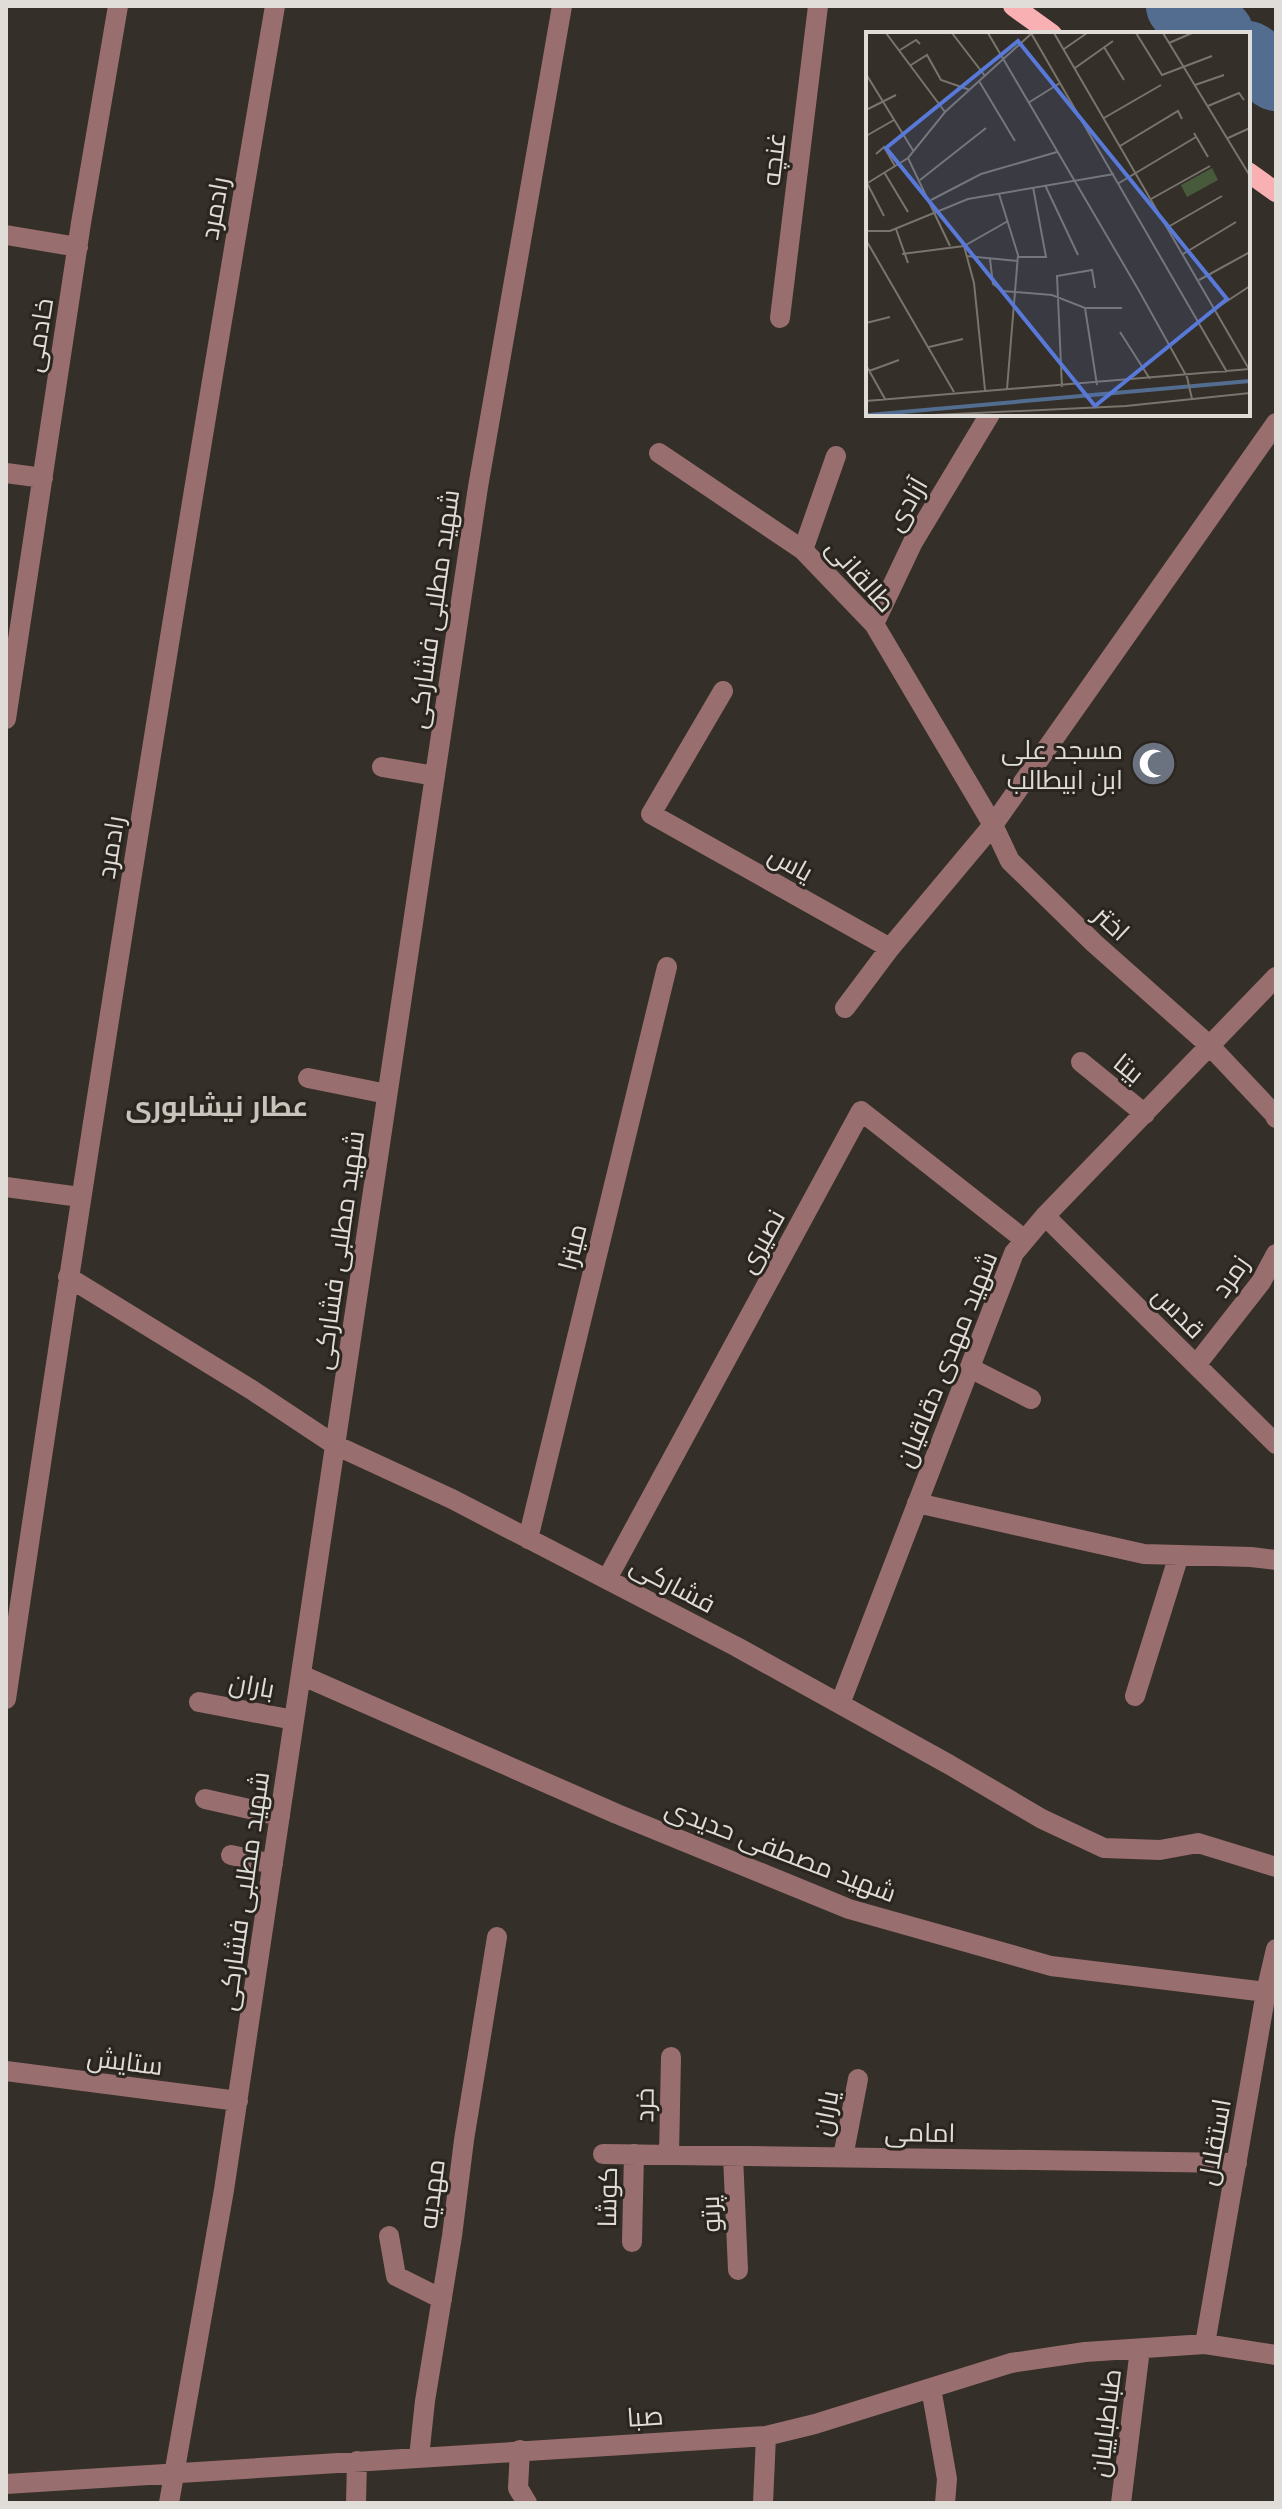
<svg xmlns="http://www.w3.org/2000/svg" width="1282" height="2509" viewBox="0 0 1282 2509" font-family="Quicksand,Cairo,sans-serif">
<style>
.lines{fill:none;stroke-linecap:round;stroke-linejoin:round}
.river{stroke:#536d91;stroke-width:70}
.minor{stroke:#996e6f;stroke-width:20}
.major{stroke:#f8b0b3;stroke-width:20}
.labels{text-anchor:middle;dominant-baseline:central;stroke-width:6;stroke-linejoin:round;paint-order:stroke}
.street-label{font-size:26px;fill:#e0ddd8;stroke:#2a251f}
.poi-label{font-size:26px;fill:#e0ddd8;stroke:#2a251f;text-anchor:end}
.neighbourhood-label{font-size:28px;font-weight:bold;fill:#c9c4bb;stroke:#2a251f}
.inset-river{fill:none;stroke:#536d91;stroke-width:4}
.inset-road{fill:none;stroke:#79756e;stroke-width:2}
.view{fill:#5879d8;fill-opacity:0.15;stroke:#5879d8;stroke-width:4}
.inset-edge{fill:none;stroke:#e0ddd8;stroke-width:4}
</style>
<rect width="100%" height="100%" fill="#342f28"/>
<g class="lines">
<path class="river" d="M 1181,6 L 1219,34
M 1248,56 L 1276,76"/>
<path class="minor" d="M 6,235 L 78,247
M 780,318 L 818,6
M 659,453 L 803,550 L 874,624 L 993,825 L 1010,861 L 1094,943 L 1210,1046 L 1274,1114 L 1276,1118
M 6,473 L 43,478
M 803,550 L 836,456
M 874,624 L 913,542 L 990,414
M 723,691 L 651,814 L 890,948 L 993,825 L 1276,423
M 6,719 L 81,223 L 118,6
M 382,767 L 435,776
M 845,1008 L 890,948
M 1081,1062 L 1145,1114
M 308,1078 L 387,1094
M 6,1187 L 80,1197
M 1045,1216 L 1276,1444
M 68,1277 L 252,1390 L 335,1445 L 452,1499 L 737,1647 L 950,1765 L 1042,1819 L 1104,1848 L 1160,1850 L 1198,1843 L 1276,1867
M 1196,1365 L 1261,1282 L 1276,1254
M 970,1368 L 1031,1399
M 917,1503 L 1144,1554 L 1251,1557 L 1276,1560
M 528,1539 L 667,967
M 607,1579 L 861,1111 L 1025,1240
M 301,1675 L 617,1814 L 849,1909 L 1051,1966 L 1266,1992
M 1135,1696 L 1179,1555
M 6,1699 C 89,1133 179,569 275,6
M 199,1702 L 294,1720
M 840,1704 L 1014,1253 L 1045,1216 L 1276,977
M 205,1799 L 280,1816
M 231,1855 L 273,1864
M 6,2071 L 238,2101
M 603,2154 L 1237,2163
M 669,2155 L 671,2057
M 733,2156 L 738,2270
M 843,2157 L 858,2079
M 389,2236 L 396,2276 L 442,2299
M 632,2242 L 634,2154
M 1205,2344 L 1266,1992 L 1276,1949
M 931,2388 L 947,2479 L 945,2503
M 520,2450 L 518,2488 L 527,2503
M 419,2457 L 425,2401 L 452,2236 L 464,2140 L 497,1937
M 6,2484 L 766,2436 L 815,2424 L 1011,2363 L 1085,2352 L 1205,2344 L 1276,2355
M 169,2503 L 224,2190 L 478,487 L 562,6
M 356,2503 L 357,2461
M 763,2503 L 766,2436
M 1121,2503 L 1140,2349"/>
<path class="major" d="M 1013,6 L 1052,34
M 1248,172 L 1276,192"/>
</g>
<defs>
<symbol id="mosque-disc" viewBox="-11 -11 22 22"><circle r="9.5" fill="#6b7280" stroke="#2a251f"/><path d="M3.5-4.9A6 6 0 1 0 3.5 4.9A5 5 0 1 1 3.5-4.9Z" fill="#fff"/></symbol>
</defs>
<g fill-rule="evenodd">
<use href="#mosque-disc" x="1128" y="738" width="51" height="51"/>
</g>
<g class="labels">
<g class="street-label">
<text transform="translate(773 159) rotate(-83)">غنچه</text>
<text transform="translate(214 208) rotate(-80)">رادمرد</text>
<text transform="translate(38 335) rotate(-81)">خادمی</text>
<text transform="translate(906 504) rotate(-60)">آزادی</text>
<text transform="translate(861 575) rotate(48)">طالقانی</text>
<text transform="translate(433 609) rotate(-82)">شهید مطلبی فشارکی</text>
<text transform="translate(110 847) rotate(-81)">رادمرد</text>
<text transform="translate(791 863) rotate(29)">یاس</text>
<text transform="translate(1112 923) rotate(43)">اختر</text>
<text transform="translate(1129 1068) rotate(39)">بیتا</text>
<text transform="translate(761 1241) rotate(-61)">نصیری</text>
<text transform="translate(572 1247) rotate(-76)">میترا</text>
<text transform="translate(338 1250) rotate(-82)">شهید مطلبی فشارکی</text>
<text transform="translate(1230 1276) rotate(-55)">زمرد</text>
<text transform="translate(1179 1312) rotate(45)">قدس</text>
<text transform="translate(946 1359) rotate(-68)">شهید مهدی دقاقیان</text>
<text transform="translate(673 1584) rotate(28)">فشارکی</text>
<text transform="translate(252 1685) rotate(10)">باران</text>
<text transform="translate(781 1850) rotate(21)">شهید مصطفی حدیدی</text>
<text transform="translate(243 1891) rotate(-82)">شهید مطلبی فشارکی</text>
<text transform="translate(125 2061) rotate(7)">ستایش</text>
<text transform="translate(644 2105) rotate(-89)">خرد</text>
<text transform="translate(825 2113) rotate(-79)">یاران</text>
<text transform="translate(920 2132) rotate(1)">امامی</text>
<text transform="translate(1214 2142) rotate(-80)">استقلال</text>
<text transform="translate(431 2194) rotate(-83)">مهدیه</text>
<text transform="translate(607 2197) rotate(-89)">کوشا</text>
<text transform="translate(710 2214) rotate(-92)">پرتو</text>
<text transform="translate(645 2416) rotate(-4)">صبا</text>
<text transform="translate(1105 2423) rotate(-83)">طباطباییان</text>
</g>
<g class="poi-label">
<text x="1123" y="749">مسجد علی<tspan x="1123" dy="30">ابن ابیطالب</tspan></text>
</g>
<g class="neighbourhood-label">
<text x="217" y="1105">عطار نیشابوری</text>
</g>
</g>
<g transform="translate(866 32)">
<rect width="384" height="384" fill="#342f28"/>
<path d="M 346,136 L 352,148 L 321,165 L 315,153 Z" fill="#475a3c"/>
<path class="inset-river" d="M 2,383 L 384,349"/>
<path class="inset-road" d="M 20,1 L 79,80M 86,1 L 119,44M 122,1 L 272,257 L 321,345 L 326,367M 165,1 L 361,340M 188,1 L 383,337M 270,1 L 296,43 L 346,24M 297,1 L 384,144M 303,11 L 326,1M 238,15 L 258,48M 198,17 L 221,1M 34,18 L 50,8 L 54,12M 45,33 L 61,23 L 75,48 L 104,58M 209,36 L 247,9M 0,42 L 48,120M 113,49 L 149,109M 329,53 L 358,43M 162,71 L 194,51M 342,74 L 373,61 L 378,68M 0,78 L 30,63M 238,86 L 295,53M 328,101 L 342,125M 0,104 L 28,88M 362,106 L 384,96M 254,114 L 312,79 L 316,87M 10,122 L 18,115 L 29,134M 42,126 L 84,214M 18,140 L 42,180M 54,148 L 120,96M 1,151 L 18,184M 253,151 L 330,105M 0,152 L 42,126 L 79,80 L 166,1M 179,153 L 212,223M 133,162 L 152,223 L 141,357M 285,167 L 344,134M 65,168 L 115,142 L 191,120M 302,195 L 356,164M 30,197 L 42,231M 0,199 L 24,199 L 102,167 L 248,142M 0,208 L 88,360M 98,214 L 108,251 L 119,358M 36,222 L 98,214 L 142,189M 317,222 L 370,190M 100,224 L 152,229M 152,225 L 180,225 L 167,155M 124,227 L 127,252 L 137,259 L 186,263 L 219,276 L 256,276M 333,248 L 384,220M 219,276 L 231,353M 349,277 L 384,254M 0,291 L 24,285M 254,300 L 284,347M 63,315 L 97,307M 0,333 L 19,367M 3,339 L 33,328M 196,355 L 191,244 L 226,238 L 229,256M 0,369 L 384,337M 67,383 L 260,374 L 384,361"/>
<path class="view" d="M 152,9 L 361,267 L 229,374 L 20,116 Z"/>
<rect width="384" height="384" class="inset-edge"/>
</g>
<rect width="1282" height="2509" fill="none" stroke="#e0ddd8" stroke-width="16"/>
</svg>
